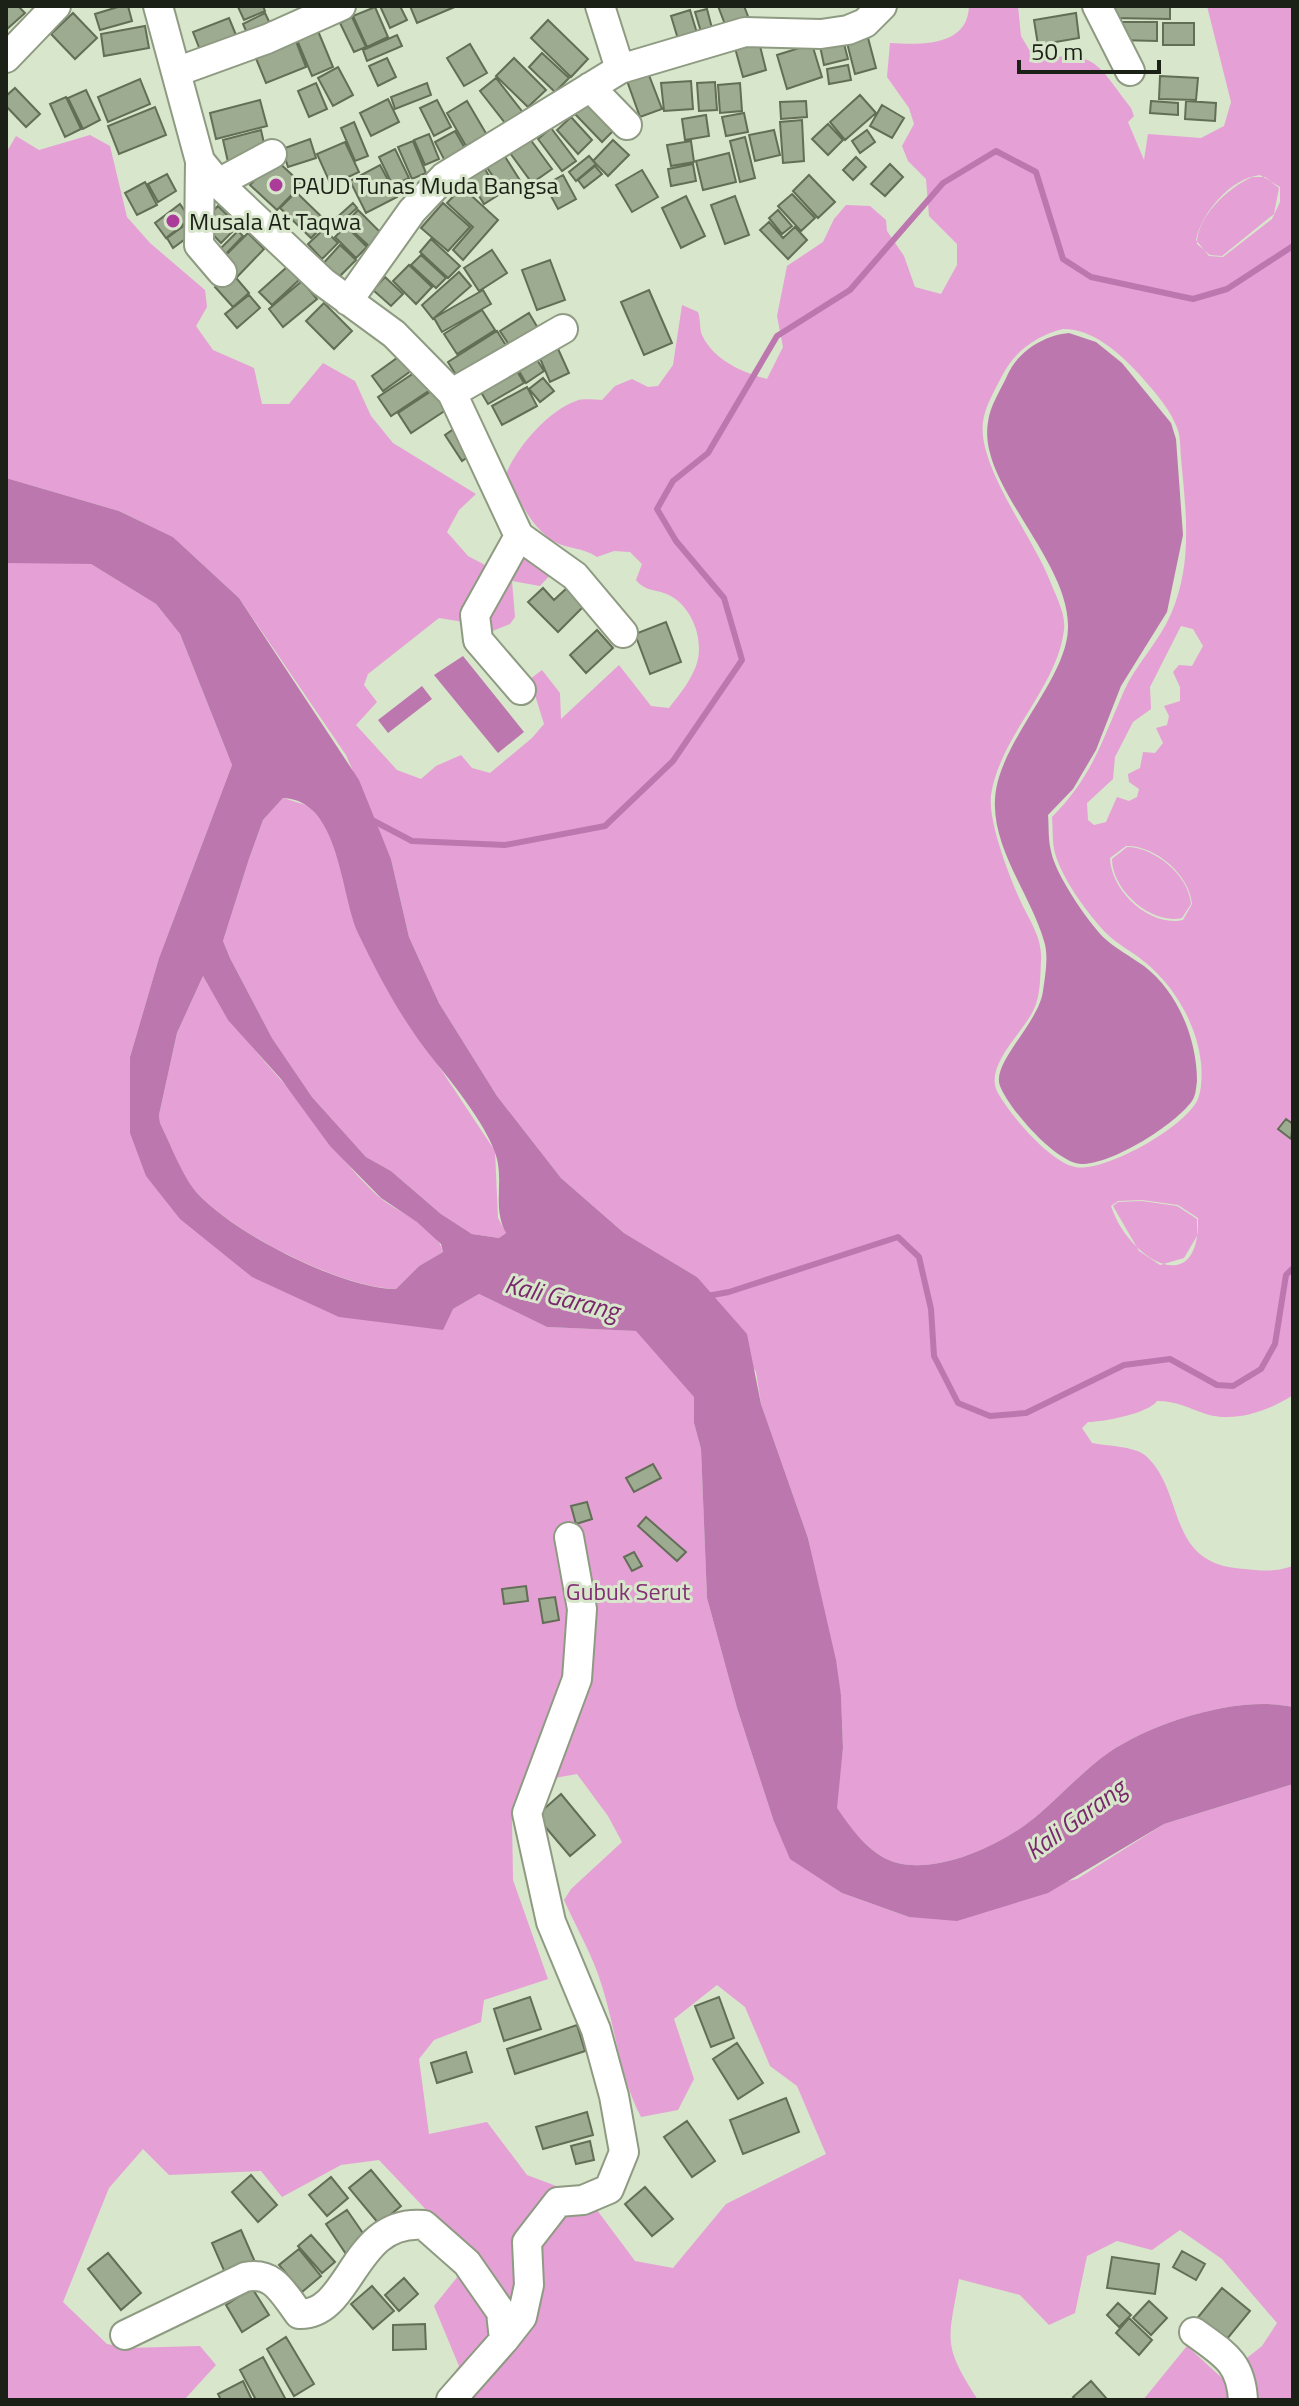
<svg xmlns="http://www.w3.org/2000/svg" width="1299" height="2406" viewBox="0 0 1299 2406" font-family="'Titillium Web',sans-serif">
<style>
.green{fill:#e5a0d6;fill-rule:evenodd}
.water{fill:#bc78ae;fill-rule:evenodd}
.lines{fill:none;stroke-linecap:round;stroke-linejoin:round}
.stream{stroke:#bc78ae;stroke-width:6}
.building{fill:#9dab91;stroke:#626e56;stroke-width:2}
.minor-casing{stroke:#8e9b82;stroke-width:32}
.minor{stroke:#fff;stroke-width:28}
.poi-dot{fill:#ab3c9a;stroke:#d8e6cb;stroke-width:3}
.labels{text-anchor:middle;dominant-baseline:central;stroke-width:6;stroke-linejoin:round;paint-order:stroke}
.poi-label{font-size:24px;fill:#1c2117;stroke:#d8e6cb;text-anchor:start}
.park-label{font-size:24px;fill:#833175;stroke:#d8e6cb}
.water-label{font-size:26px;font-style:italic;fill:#79286c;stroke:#d8e6cb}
</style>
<rect width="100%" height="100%" fill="#d8e6cb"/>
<path class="green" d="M 969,6 L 1018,6 L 1021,36 L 1034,58 C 1099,53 1093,59 1131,108 L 1134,116 L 1128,122 L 1144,160 L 1148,134 L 1201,138 L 1224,126 L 1231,102 L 1207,6 L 1293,6 L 1293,1395 C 1269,1411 1234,1423 1206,1414 C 1188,1408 1177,1401 1157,1401 C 1149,1413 1104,1422 1088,1422 L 1082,1428 L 1092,1443 C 1106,1446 1135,1446 1146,1456 C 1187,1494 1164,1564 1244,1569 C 1262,1571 1276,1572 1293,1566 L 1293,1707 C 1238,1695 1154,1722 1108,1753 C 1083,1771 1062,1794 1039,1814 C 1006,1843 938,1876 894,1862 C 869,1854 851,1828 836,1808 L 843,1748 L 841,1695 L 808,1538 L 761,1404 L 756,1372 L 697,1277 L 624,1233 L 561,1178 L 497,1096 L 439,1003 L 409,937 L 391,859 L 346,755 L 239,598 L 173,537 L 119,511 L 6,478 L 6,153 L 16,136 L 39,150 L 90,135 L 110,146 L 127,217 L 150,243 L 205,290 L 207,307 L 196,326 L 213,350 L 254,368 L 262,404 L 289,404 L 323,363 L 355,381 L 371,416 L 393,443 L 476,494 L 459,510 L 447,532 L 468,556 L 485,565 L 519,542 L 553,572 L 540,586 L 512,581 L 515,617 L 510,624 L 485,634 L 470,623 L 439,618 L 368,674 L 364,685 L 377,702 L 356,725 L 397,770 L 421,779 L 436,766 L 461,755 L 472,768 L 490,773 L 532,738 L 544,724 L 530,679 L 542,670 L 560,693 L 561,719 L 619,665 L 651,706 L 669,708 C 679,695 690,682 696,666 C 705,642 693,607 669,595 C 657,589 645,592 636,580 L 642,564 L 630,552 L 614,551 L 597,557 C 582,547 568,549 555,542 C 531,528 518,498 506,474 C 517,447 548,411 576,401 C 584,398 594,400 602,400 L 615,386 L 632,379 L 648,387 L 658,386 L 673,365 L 682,305 L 698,312 C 701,320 699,331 703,337 C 715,361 744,373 767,379 L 783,347 L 777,316 L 787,266 L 823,242 L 834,219 L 846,205 L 870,206 L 886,220 L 887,231 L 904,256 L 915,287 L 941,294 L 957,265 L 957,244 L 929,216 L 926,179 L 908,161 L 902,146 L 914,124 L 909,108 L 887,77 L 890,43 C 920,45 968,47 969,6 ZM 1260,175 L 1280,187 L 1280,202 L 1272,219 L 1223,257 L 1209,256 L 1196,240 C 1202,212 1231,178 1260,175 ZM 1063,329 C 1094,329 1119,353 1139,374 C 1152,389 1167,405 1175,423 C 1181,434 1180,446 1181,458 C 1186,512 1193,563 1171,614 C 1159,642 1136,664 1124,691 C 1102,741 1092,777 1052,817 C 1053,828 1052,842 1055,853 C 1062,879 1088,914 1106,933 C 1118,945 1133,952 1146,963 C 1175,987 1197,1025 1201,1063 C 1202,1074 1202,1089 1198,1099 C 1186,1127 1104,1173 1075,1167 C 1049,1161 1011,1116 998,1093 C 983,1067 1022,1034 1033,1011 C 1041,996 1040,977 1041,961 C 1043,938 1029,920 1020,900 C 1009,875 988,822 991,795 C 1000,736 1057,688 1064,630 C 1066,614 1056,596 1050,581 C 1033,537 977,466 983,422 C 985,406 995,390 1002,376 C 1014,351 1038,335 1063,329 ZM 1181,626 L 1193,629 L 1203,646 L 1192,666 L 1179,665 L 1173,672 L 1180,687 L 1180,701 L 1164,706 L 1169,716 L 1167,725 L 1156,728 L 1163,743 L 1155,753 L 1143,752 L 1140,768 L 1128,774 L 1129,782 L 1139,789 L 1137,797 L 1129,801 L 1117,797 L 1106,822 L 1094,825 L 1088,820 L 1087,803 L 1113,779 L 1115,757 L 1133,722 L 1151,709 L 1150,687 ZM 1126,846 C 1155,845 1190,875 1192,904 L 1183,920 C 1149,927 1111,891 1110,858 ZM 1142,1200 L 1178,1205 L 1198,1218 C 1200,1302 1128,1259 1111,1206 L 1118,1201 Z
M 1252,177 L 1265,177 L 1279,188 L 1274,214 L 1222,256 L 1210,255 L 1197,244 C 1197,216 1228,188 1252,177 Z
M 20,561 L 91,564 L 156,604 L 180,634 L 232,765 L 159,958 L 130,1057 L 130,1133 L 252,1277 L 453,1309 L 479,1294 L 547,1327 L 637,1331 L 694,1396 L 694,1423 L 701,1449 L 707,1598 L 737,1708 L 773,1819 L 825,1881 L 842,1893 L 909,1917 L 1077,1879 L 1164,1824 L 1293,1784 L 1293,2400 L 1143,2400 L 1187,2346 L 1222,2378 L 1262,2346 L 1277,2323 L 1222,2259 L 1180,2230 L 1152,2250 L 1117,2241 L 1087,2256 L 1075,2313 L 1049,2325 L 1020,2295 L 959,2279 C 948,2342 942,2344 978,2400 L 441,2400 L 439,2393 L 459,2366 L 434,2306 L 463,2270 L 450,2235 L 379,2160 L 341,2165 L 282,2197 L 261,2171 L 169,2175 L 143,2149 L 109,2188 L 63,2302 L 107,2344 L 128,2348 L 200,2346 L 216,2365 L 184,2400 L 6,2400 L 6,563 ZM 577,1774 L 608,1816 L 622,1842 L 571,1889 L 564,1900 C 575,1925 589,1949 598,1974 C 615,2021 618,2073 641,2117 L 678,2110 L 694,2079 L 674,2019 L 717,1985 L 745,2007 L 770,2066 L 797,2086 L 826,2154 L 726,2204 L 673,2268 L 635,2261 L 588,2198 L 527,2175 L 487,2122 L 429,2134 L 419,2059 L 434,2040 L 481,2022 L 484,2000 L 548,1979 L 513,1880 L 512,1819 L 532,1782 Z
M 283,798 L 309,806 L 326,826 L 438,1065 L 495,1151 L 498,1218 L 506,1233 L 499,1238 L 472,1234 L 441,1214 L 391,1171 L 366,1157 L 312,1097 L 272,1038 L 230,958 L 223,941 L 249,859 L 263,820 Z
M 1127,847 C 1154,847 1189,875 1191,904 L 1182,918 C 1151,925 1112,890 1112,859 Z
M 203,976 C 225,1014 250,1046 280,1079 C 316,1117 338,1160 379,1197 C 398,1213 437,1226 443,1252 L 419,1266 L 396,1289 C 342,1288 235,1234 198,1194 C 181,1175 171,1145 160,1123 L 159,1115 L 177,1033 Z
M 1142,1201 L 1177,1206 L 1197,1219 L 1197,1236 L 1184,1258 L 1160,1265 L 1139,1251 L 1113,1206 L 1118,1202 Z"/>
<path class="water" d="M 1069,333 L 1096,342 L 1122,363 L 1171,423 L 1176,439 L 1183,535 L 1167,612 L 1121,686 L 1096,750 L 1073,789 L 1048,815 C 1049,827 1048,839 1051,851 C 1055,874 1087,920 1103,937 C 1116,949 1130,956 1144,966 C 1178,992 1197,1039 1197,1081 C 1196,1088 1196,1095 1192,1101 C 1175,1125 1111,1165 1081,1164 C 1056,1163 1009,1109 1000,1086 C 991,1063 1039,1023 1043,991 C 1045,976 1049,956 1044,941 C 1031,896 992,848 995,799 C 998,742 1067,680 1068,628 C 1070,560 977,484 988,422 C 990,406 1000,391 1007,376 C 1017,352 1044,335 1069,333 Z
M 6,478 L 119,511 L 173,537 L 239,598 L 359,780 L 391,859 L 409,937 L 439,1003 L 497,1096 L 561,1178 L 624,1233 L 697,1277 L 747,1334 L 761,1404 L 808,1538 L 836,1660 L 841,1695 L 843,1748 L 837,1808 C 851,1828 869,1854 894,1862 C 938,1876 1006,1843 1039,1814 C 1062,1794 1083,1771 1108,1753 C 1154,1722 1238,1695 1293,1707 L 1293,1784 L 1164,1824 L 1048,1893 L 957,1921 L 909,1917 L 842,1893 L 790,1859 L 773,1819 L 737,1708 L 707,1598 L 701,1449 L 694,1423 L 694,1397 L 636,1331 L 547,1327 L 479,1294 L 453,1309 L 443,1330 L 339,1317 L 252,1277 L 180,1219 L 146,1176 L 130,1133 L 130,1057 L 159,958 L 232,765 L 180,634 L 156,604 L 91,564 L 6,563 ZM 283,798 C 340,800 340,893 358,933 C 380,979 404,1024 437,1064 C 455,1086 484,1123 494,1150 C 506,1178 491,1206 506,1233 L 499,1238 L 472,1234 L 441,1214 L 391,1171 L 366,1157 L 312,1097 L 272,1038 L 230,958 L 223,941 L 249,859 L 263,820 ZM 203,976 L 228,1020 L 281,1079 L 330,1146 L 381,1198 L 417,1222 L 441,1244 L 443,1252 L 419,1266 L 396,1289 C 342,1289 235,1234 198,1194 C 182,1176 171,1145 160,1123 L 159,1115 L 177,1033 Z
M 463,656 L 524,732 L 498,753 L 434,675 Z
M 422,686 L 432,699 L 388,733 L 378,720 Z"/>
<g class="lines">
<path class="stream" d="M 372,820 L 412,841 L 505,845 L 605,826 L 673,761 L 742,660 L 724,598 L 676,541 L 657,509 L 673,481 L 708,453 L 777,336 L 850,290 L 943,183 L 996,151 L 1036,172 L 1063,259 L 1091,277 L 1193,299 L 1227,289 L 1293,246
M 707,1296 L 729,1292 L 898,1237 L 919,1257 L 931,1309 L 934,1356 L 958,1403 L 990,1416 L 1026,1413 L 1124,1365 L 1170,1359 L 1217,1385 L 1233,1386 L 1261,1369 L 1275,1344 L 1286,1275 L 1293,1268"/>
</g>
<path class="building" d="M 6,6 L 18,6 L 25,13 L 6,30 Z
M 121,6 L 128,6 L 132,21 L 100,30 L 95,14 Z
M 263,6 L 265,11 L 244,20 L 238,7 Z
M 380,6 L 400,6 L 407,20 L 390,28 Z
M 410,6 L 457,6 L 417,23 Z
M 718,6 L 744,6 L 749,19 L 726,27 Z
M 1110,6 L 1170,6 L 1170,19 L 1110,18 Z
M 375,7 L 388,37 L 367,47 L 353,16 Z
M 707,9 L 713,32 L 702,35 L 695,12 Z
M 690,10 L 697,33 L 678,39 L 671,16 Z
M 73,13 L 97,38 L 75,59 L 51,34 Z
M 265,13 L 273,30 L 250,40 L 243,24 Z
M 1076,13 L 1079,38 L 1038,45 L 1034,20 Z
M 352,17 L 366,47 L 354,52 L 340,23 Z
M 229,18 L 236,35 L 200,50 L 193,32 Z
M 548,20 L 588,59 L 571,77 L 531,38 Z
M 1117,22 L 1157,22 L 1157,41 L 1117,40 Z
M 1163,23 L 1194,23 L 1194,45 L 1163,45 Z
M 145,26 L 149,48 L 104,56 L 101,34 Z
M 318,31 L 333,67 L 312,76 L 297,40 Z
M 867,34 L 876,68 L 855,74 L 846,39 Z
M 397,35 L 402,46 L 367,61 L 363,50 Z
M 295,39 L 306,67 L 266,83 L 255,56 Z
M 843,40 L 848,59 L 824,65 L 820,46 Z
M 759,42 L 766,70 L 743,77 L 735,48 Z
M 470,44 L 487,73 L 464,86 L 447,58 Z
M 812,44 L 822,77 L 787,89 L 777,55 Z
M 542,53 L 569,78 L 555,92 L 529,67 Z
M 387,58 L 396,77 L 378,86 L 369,66 Z
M 514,58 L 546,90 L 528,107 L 496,76 Z
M 848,65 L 851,80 L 829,84 L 827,69 Z
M 338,67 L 353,95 L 333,106 L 318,78 Z
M 647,70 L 662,109 L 640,117 L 626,78 Z
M 1160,76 L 1198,78 L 1196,100 L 1159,99 Z
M 496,78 L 525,115 L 509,128 L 480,91 Z
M 140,79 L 150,104 L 108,122 L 98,97 Z
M 691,81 L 693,109 L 664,111 L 661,83 Z
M 715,82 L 717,110 L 699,111 L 697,83 Z
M 316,83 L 327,109 L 309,117 L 298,91 Z
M 427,83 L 431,95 L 395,109 L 391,97 Z
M 740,83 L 742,111 L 720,113 L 718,85 Z
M 15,88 L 40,114 L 26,127 L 6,106 L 6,96 Z
M 86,90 L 100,120 L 83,129 L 68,98 Z
M 860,95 L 876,113 L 845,140 L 830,122 Z
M 66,97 L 81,129 L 65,137 L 50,104 Z
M 388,99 L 399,122 L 371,136 L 360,113 Z
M 260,100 L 267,126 L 216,139 L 210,113 Z
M 437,100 L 451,127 L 434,136 L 420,108 Z
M 588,100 L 615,129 L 602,142 L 574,113 Z
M 467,101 L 487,135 L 466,146 L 447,113 Z
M 806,101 L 807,117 L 781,119 L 780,102 Z
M 1151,101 L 1178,103 L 1178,115 L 1150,113 Z
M 1186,101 L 1216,103 L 1215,121 L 1185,119 Z
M 882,105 L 904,118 L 892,138 L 870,126 Z
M 155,107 L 166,135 L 119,154 L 108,126 Z
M 744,113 L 748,132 L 726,136 L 722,117 Z
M 706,115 L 709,136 L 685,140 L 682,119 Z
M 571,117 L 592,140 L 578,154 L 557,130 Z
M 802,120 L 804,161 L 783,163 L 780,122 Z
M 354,122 L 368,156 L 355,161 L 341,128 Z
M 828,124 L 843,140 L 828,155 L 812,139 Z
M 551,128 L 576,161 L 562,171 L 538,139 Z
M 261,130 L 266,152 L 228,162 L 223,140 Z
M 774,130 L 780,155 L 755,161 L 749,135 Z
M 867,130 L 875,142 L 860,153 L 852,141 Z
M 455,131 L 467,152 L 446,163 L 435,142 Z
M 429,134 L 439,159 L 425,165 L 414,140 Z
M 745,137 L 755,178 L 740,182 L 730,141 Z
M 310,139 L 316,158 L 288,167 L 282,149 Z
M 530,139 L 552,169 L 532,183 L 510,153 Z
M 613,140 L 629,155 L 608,176 L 593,161 Z
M 413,141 L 426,173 L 412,179 L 398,147 Z
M 691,141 L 694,162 L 671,166 L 667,145 Z
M 345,142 L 359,172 L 331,185 L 317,154 Z
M 395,149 L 409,178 L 393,186 L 379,157 Z
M 729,153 L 736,182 L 703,190 L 696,161 Z
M 504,155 L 521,182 L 504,193 L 486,166 Z
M 589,156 L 596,164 L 576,181 L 569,172 Z
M 856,157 L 866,167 L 853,180 L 843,170 Z
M 275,159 L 302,184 L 277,210 L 250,185 Z
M 693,164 L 696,181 L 671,186 L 668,169 Z
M 890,164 L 903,177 L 885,196 L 871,184 Z
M 380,165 L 397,197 L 366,213 L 350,181 Z
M 483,166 L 500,194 L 484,204 L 467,176 Z
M 595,166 L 602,174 L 584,188 L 578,180 Z
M 642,170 L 658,197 L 632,212 L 616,185 Z
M 167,174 L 176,191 L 158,202 L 148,184 Z
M 563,175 L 576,199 L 558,209 L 545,185 Z
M 809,175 L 835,202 L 818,218 L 793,191 Z
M 145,182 L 157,205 L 137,215 L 125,193 Z
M 462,187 L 498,220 L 463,260 L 453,250 L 473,227 L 447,203 Z
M 296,192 L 327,222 L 311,238 L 280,208 Z
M 792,194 L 815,218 L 801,231 L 778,206 Z
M 686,196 L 705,236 L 681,248 L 662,208 Z
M 735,196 L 749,235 L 725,244 L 711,205 Z
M 353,203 L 357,208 L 338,225 L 334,220 Z
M 443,203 L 470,227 L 448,251 L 421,228 Z
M 180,204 L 190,219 L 166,238 L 155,223 Z
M 218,206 L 238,226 L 221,243 L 201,222 Z
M 358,210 L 382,234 L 370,247 L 345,224 Z
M 778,210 L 792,226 L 782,234 L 769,218 Z
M 769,222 L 783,238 L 795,227 L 807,240 L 788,259 L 760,230 Z
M 185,225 L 192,234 L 173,248 L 167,238 Z
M 346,226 L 367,247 L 356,258 L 335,237 Z
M 324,229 L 338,243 L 322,259 L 308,244 Z
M 238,231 L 243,236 L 219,261 L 214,255 Z
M 248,233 L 264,249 L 237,277 L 220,261 Z
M 431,239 L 460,266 L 448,278 L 420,252 Z
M 340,245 L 356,260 L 335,281 L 320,267 Z
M 492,250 L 507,273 L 479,291 L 464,268 Z
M 421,255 L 446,278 L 436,288 L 411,265 Z
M 550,260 L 565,300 L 537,310 L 522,270 Z
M 409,265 L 432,287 L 416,304 L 393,281 Z
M 287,267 L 299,280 L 272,305 L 259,292 Z
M 231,272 L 249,293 L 233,307 L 215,287 Z
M 459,272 L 471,286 L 433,319 L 422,305 Z
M 385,277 L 403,294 L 391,306 L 373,290 Z
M 302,281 L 317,299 L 283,327 L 269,309 Z
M 483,290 L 491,304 L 442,332 L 434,318 Z
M 649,290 L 672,343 L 644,355 L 621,302 Z
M 249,295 L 260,308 L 237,328 L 225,314 Z
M 324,303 L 352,331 L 334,349 L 306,321 Z
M 482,310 L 495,330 L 457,354 L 444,334 Z
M 529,313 L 539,330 L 511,348 L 500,331 Z
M 497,331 L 510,352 L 461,383 L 448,362 Z
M 554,340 L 569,373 L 550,382 L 536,349 Z
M 531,350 L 544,371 L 526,383 L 513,361 Z
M 404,353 L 415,368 L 383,391 L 372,376 Z
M 511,361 L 524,383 L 488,404 L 475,382 Z
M 420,369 L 433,388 L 391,416 L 378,397 Z
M 543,378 L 554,391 L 540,402 L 529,389 Z
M 527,387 L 537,406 L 502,425 L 492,406 Z
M 433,390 L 446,410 L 411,433 L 398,413 Z
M 461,424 L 479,449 L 462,461 L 445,435 Z
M 569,586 L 586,604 L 558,632 L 528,602 L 543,588 L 554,600 Z
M 666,622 L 681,662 L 650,674 L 635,634 Z
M 597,630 L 613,648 L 586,673 L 570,655 Z
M 1286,1119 L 1293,1124 L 1291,1139 L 1278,1129 Z
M 653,1464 L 661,1478 L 634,1492 L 626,1478 Z
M 587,1502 L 592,1519 L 576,1524 L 571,1506 Z
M 646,1517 L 686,1552 L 677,1561 L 638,1526 Z
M 634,1552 L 642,1566 L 632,1571 L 624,1557 Z
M 526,1586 L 528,1601 L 504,1604 L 502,1589 Z
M 555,1597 L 559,1620 L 543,1623 L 539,1599 Z
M 561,1794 L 595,1835 L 570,1856 L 536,1816 Z
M 530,1997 L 541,2029 L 504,2041 L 494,2009 Z
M 719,1997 L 734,2038 L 711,2047 L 695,2006 Z
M 577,2025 L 585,2051 L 515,2074 L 507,2049 Z
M 737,2043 L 763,2083 L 738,2099 L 713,2059 Z
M 466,2052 L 472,2072 L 437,2083 L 431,2063 Z
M 786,2098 L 799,2132 L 743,2154 L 730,2120 Z
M 587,2112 L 593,2135 L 543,2149 L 536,2127 Z
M 687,2121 L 715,2161 L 692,2177 L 664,2137 Z
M 590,2141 L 594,2160 L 576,2164 L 571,2146 Z
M 371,2170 L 401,2206 L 379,2224 L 349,2188 Z
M 251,2175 L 277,2205 L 258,2222 L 232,2192 Z
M 331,2177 L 348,2198 L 327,2216 L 309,2195 Z
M 645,2187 L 673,2219 L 652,2236 L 625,2204 Z
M 347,2210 L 369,2242 L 348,2257 L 326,2224 Z
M 241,2230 L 255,2262 L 226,2275 L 212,2243 Z
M 311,2235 L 335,2262 L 322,2273 L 298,2246 Z
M 299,2249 L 321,2276 L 302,2292 L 279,2265 Z
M 1182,2251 L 1205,2264 L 1196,2280 L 1173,2267 Z
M 108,2253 L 141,2293 L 121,2310 L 88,2269 Z
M 1112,2257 L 1159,2264 L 1155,2294 L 1107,2288 Z
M 404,2278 L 418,2294 L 399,2311 L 385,2295 Z
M 372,2286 L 394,2311 L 373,2329 L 351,2304 Z
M 252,2288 L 269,2315 L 242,2332 L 226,2305 Z
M 1222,2288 L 1250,2311 L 1222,2345 L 1194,2322 Z
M 1149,2301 L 1167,2318 L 1151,2335 L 1133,2318 Z
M 1118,2303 L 1131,2315 L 1119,2327 L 1107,2315 Z
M 1129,2318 L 1152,2340 L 1139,2355 L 1116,2333 Z
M 425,2324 L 426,2349 L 393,2350 L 393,2325 Z
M 286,2337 L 314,2384 L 294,2396 L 267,2349 Z
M 263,2357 L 286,2400 L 256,2400 L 240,2370 Z
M 243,2381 L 252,2400 L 221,2400 L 218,2394 Z
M 1091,2381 L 1107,2399 L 1076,2400 L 1073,2397 Z"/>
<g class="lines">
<defs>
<path id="minor" d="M 158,6 L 200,161 L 218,183 L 323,282 L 394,334 L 452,393 L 519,536 L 575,576 L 623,633
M 600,6 L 620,69
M 1097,6 L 1130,71
M 6,58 L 56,6
M 176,72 L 267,39 L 341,6
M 590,87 L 627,125
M 200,161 L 199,245 L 222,272
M 218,183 L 272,154
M 348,301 L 412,211 L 444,177 L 620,69 L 745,32 L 821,34 L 848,30 L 865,23 L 882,6
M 452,393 L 563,329
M 519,536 L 475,615 L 478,640 L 521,690
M 1194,2332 C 1224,2354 1241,2362 1243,2400
M 125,2335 L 245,2277 C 274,2271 283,2293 299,2314 C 352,2316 352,2218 424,2225 L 467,2263 L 501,2312 L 504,2340 L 451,2400
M 504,2340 L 522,2317 L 529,2285 L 527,2242 L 558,2202 L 583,2200 L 609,2189 L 624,2152 L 614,2096 L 596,2030 L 551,1922 L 527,1813 L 577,1679 L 582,1609 L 569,1537"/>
</defs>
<use href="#minor" class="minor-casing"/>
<use href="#minor" class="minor"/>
</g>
<g class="poi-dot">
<circle cx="276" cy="185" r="8"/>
<circle cx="173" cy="221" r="8"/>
</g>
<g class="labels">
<g class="poi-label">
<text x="292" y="185">PAUD Tunas Muda Bangsa</text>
<text x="189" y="221">Musala At Taqwa</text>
</g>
<g class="park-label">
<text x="628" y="1591">Gubuk Serut</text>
</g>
<g class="water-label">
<text transform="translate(562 1297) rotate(14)">Kali Garang</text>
<text transform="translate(1075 1819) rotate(-36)">Kali Garang</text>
</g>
</g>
<rect width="1299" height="2406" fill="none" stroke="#1c2117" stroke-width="16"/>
<path d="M1019 60v12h140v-12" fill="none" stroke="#1c2117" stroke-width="4"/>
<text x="1031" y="60" font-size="24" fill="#1c2117" stroke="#d8e6cb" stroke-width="6" paint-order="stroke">50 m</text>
</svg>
